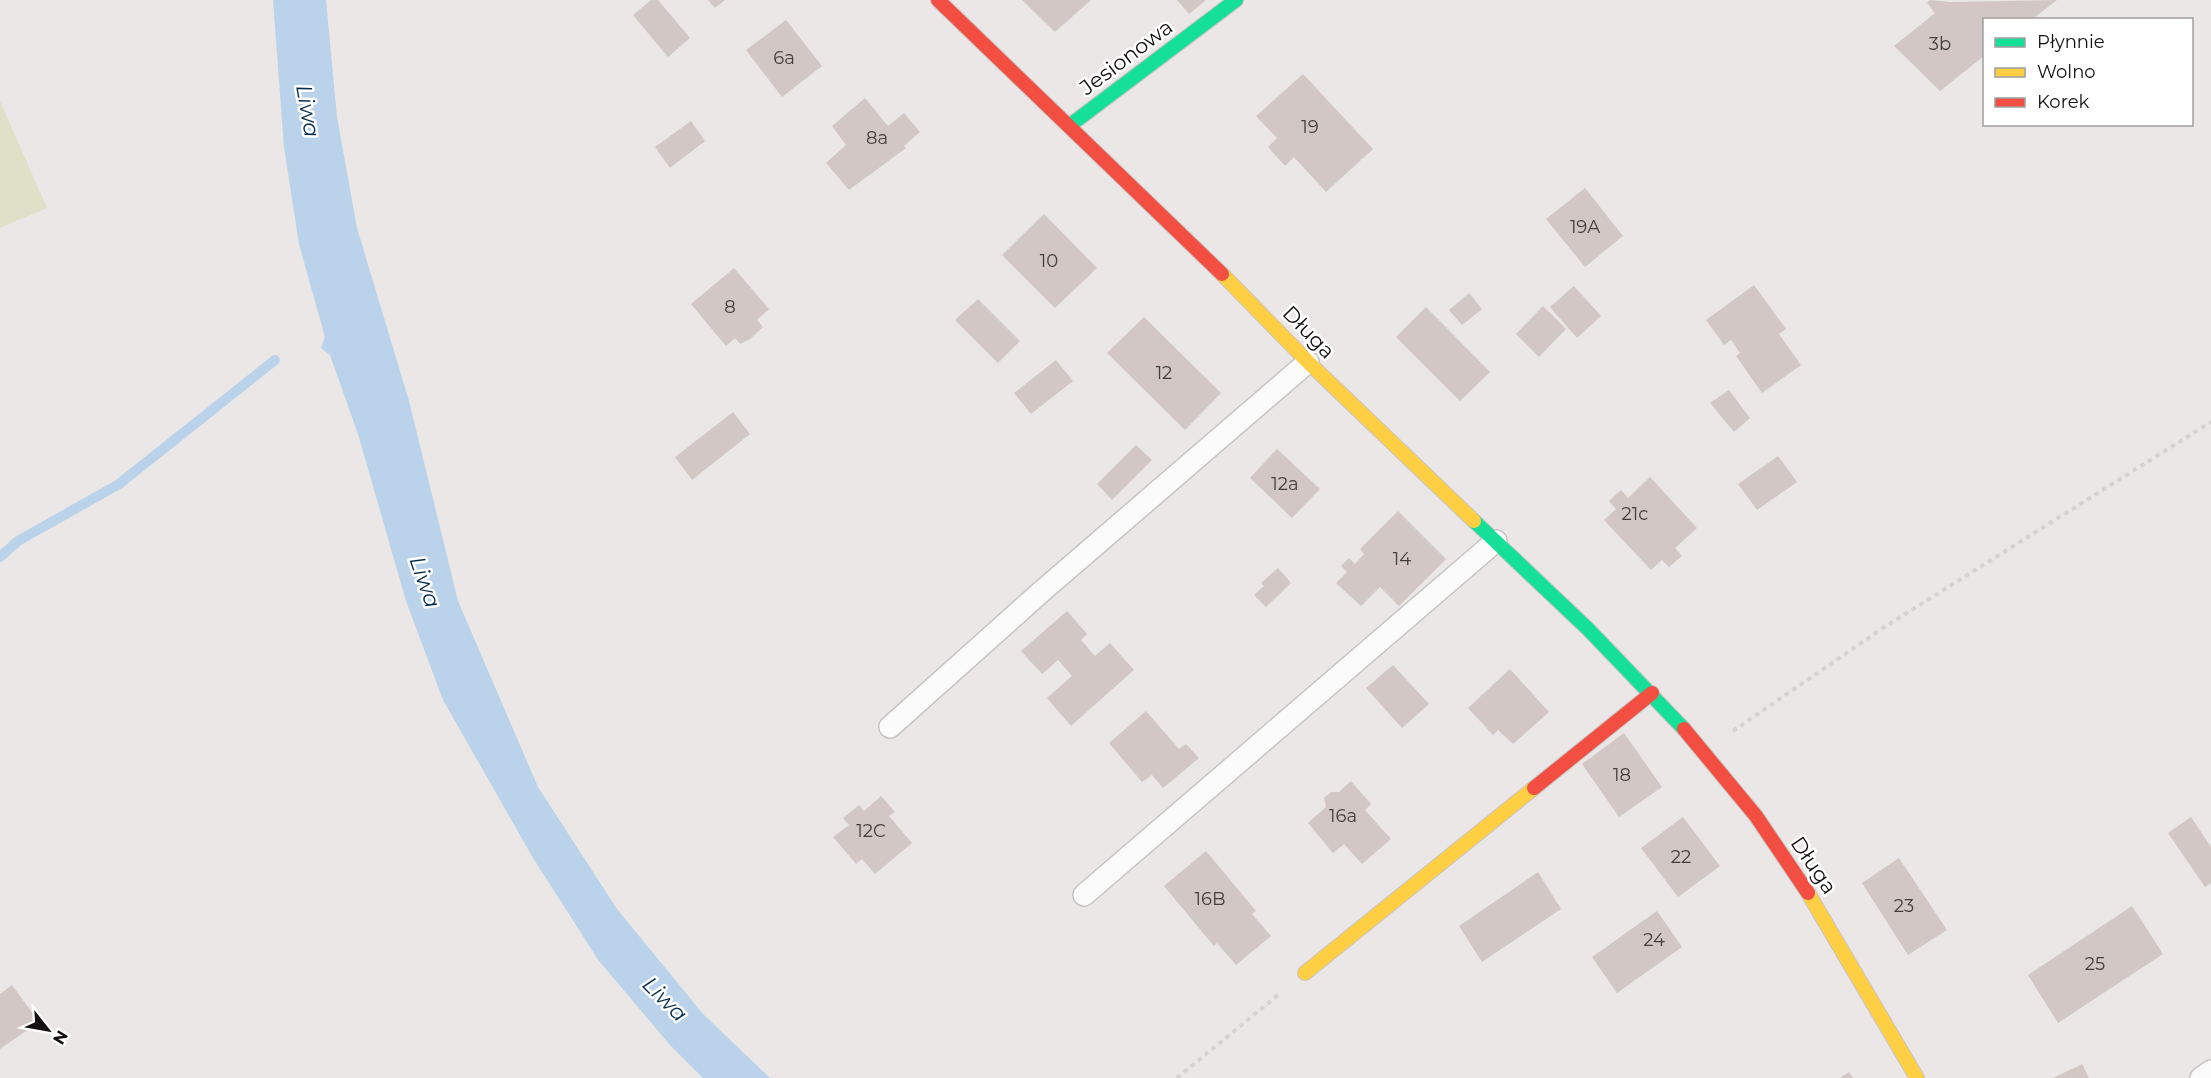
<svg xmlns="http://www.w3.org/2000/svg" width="2211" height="1078" viewBox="0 0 2211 1078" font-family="Montserrat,sans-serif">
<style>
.green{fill:#e0e0c9}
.water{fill:#bad2ea}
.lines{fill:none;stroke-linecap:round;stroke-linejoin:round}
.stream{stroke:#bad2ea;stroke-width:10}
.building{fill:#d2c7c4}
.lane-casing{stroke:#c7c4c4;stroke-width:24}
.fast-casing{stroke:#c7c4c4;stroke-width:16}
.slow-casing{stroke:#c7c4c4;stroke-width:16}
.jam-casing{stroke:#c7c4c4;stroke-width:16}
.path{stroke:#d4d3d3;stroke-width:4;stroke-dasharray:4.5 4.5;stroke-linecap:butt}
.lane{stroke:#fcfbfb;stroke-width:21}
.fast{stroke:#16e098;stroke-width:14}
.slow{stroke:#ffcf43;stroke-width:14}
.jam{stroke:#f24e42;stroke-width:14}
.labels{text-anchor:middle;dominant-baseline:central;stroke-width:5;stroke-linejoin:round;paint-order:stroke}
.number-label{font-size:18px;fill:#423e3d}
.street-label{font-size:21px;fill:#121010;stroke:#fff}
.water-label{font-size:22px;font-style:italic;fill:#052e4e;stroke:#fff}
</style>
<rect width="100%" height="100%" fill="#eae7e6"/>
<path class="green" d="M 0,101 L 47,208 L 0,228 Z"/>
<path class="water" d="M 273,0 L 326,0 L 337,117 L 357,228 L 409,401 L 458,601 L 538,787 L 617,909 L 703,1014 L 770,1078 L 703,1078 L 670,1045 L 599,961 L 533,858 L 443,700 L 406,601 L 358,434 L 330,355 L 321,348 L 325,337 L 299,244 L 284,147 Z"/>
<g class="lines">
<path class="stream" d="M 0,557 L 18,541 L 119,484 L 275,360"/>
</g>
<path class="building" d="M 651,0 L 658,0 L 690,38 L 668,57 L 633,15 Z
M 708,0 L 725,0 L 715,8 Z
M 1022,0 L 1091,0 L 1055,32 Z
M 1177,0 L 1206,0 L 1189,14 Z
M 1930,0 L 1950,2 L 2057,0 L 2031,20 L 1984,20 L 1984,56 L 1940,91 L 1894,46 L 1935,13 L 1927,3 Z
M 786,20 L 822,66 L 782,97 L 746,50 Z
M 1303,74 L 1373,149 L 1326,192 L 1294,157 L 1285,166 L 1268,147 L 1277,138 L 1256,116 Z
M 865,98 L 888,126 L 904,113 L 920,132 L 904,146 L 906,148 L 849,190 L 826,163 L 846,145 L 832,126 Z
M 691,121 L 705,141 L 670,168 L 655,147 Z
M 1585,188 L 1623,236 L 1585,267 L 1546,219 Z
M 1044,214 L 1097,268 L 1055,308 L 1002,255 Z
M 734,268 L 769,309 L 757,320 L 763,327 L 750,339 L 740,344 L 735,338 L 726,346 L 691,304 Z
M 1754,285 L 1786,329 L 1779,334 L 1801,365 L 1762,393 L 1736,356 L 1740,353 L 1731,340 L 1724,345 L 1706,320 Z
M 1574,286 L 1601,316 L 1577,338 L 1550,307 Z
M 1469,293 L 1482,309 L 1462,325 L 1449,310 Z
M 978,299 L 1020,341 L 998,363 L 955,320 Z
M 1543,306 L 1566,329 L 1539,357 L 1516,334 Z
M 1426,307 L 1490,372 L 1460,401 L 1396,337 Z
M 1144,317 L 1221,393 L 1185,430 L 1107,353 Z
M 1056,360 L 1073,381 L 1031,414 L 1014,393 Z
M 1729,390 L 1750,418 L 1734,432 L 1710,403 Z
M 733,412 L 750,434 L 692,480 L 675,457 Z
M 1136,445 L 1152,460 L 1112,500 L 1097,484 Z
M 1277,449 L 1320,489 L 1292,518 L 1250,478 Z
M 1778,456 L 1797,482 L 1757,510 L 1738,484 Z
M 1650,477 L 1697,528 L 1675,548 L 1682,556 L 1669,567 L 1662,560 L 1651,570 L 1604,520 L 1616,509 L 1609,501 L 1621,490 L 1628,498 Z
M 1398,511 L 1446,559 L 1399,606 L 1380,587 L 1361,606 L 1336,583 L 1347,572 L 1341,566 L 1349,558 L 1355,564 L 1364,554 L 1360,549 Z
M 1278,568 L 1291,583 L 1266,607 L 1254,595 L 1264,586 L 1261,583 Z
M 1067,611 L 1087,634 L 1081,640 L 1095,656 L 1110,643 L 1134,670 L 1071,726 L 1047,698 L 1072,676 L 1058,660 L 1042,674 L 1021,651 Z
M 1393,665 L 1429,704 L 1402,728 L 1366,688 Z
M 1510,669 L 1549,712 L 1513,744 L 1498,730 L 1493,735 L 1468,708 Z
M 1146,711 L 1179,749 L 1186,744 L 1199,758 L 1163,788 L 1152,775 L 1142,782 L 1109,743 Z
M 1624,733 L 1662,787 L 1619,817 L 1582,764 Z
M 1351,781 L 1371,804 L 1365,810 L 1391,839 L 1362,864 L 1344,844 L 1333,853 L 1308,823 L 1326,807 L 1324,798 L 1331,792 L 1339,792 Z
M 881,796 L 895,812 L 889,816 L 912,843 L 875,874 L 862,859 L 856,864 L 833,837 L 849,825 L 843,818 L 859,805 L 864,811 Z
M 1683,817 L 1720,866 L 1678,897 L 1641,848 Z
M 2191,817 L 2211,847 L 2211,883 L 2205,887 L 2168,833 Z
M 1206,851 L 1256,911 L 1252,914 L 1271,936 L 1236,965 L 1217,943 L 1214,946 L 1164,886 Z
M 1899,858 L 1947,930 L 1908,955 L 1862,883 Z
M 1538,872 L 1561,909 L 1482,962 L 1459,926 Z
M 2132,906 L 2163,954 L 2058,1023 L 2028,975 Z
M 1657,911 L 1682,947 L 1617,993 L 1592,957 Z
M 12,985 L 39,1022 L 0,1049 L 0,994 Z
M 2082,1064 L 2089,1078 L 2053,1078 Z
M 1849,1072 L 1853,1078 L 1840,1078 Z"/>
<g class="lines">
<defs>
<path id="lane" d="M 890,727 L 1041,592 L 1308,362
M 1084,895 L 1496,541
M 2201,1078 L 2211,1071"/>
<path id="fast" d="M 1069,126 L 1236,0
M 1474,521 L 1588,629 L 1684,729"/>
<path id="slow" d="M 1222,274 L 1308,362 L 1474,521
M 1808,893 L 1917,1078
M 1305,973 L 1534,788"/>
<path id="jam" d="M 938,0 L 1222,274
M 1684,729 L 1756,816 L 1808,893
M 1534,788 L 1652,693"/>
</defs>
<use href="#lane" class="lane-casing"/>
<use href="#fast" class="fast-casing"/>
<use href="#slow" class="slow-casing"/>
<use href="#jam" class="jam-casing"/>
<path class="path" d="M 1733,731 L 1886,626 L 2211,422
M 1177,1078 L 1278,995"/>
<use href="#lane" class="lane"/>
<use href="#fast" class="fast"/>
<use href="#slow" class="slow"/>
<use href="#jam" class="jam"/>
</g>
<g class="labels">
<g class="number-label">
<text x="1940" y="44">3b</text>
<text x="784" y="58">6a</text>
<text x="1310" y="127">19</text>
<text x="877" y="138">8a</text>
<text x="1585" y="227">19A</text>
<text x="1049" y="261">10</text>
<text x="730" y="307">8</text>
<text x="1164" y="373">12</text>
<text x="1285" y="484">12a</text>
<text x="1635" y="514">21c</text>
<text x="1402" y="559">14</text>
<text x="1622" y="775">18</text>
<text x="1343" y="816">16a</text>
<text x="871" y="831">12C</text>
<text x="1681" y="857">22</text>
<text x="1210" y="899">16B</text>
<text x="1904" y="906">23</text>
<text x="1654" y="940">24</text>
<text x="2095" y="964">25</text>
</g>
<g class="street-label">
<text transform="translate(1126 57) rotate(-37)">Jesionowa</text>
<text transform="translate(1309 332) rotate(46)">Długa</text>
<text transform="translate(1814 865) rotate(56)">Długa</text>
</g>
<g class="water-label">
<text transform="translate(308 111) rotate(80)">Liwa</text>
<text transform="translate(425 582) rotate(71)">Liwa</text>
<text transform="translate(665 999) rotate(45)">Liwa</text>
</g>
</g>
<rect x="1983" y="18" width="210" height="108" fill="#ffffff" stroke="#a09f9f" stroke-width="1.5"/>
<rect x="1995" y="38" width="30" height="9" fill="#16e098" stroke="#a09f9f" stroke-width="1.5"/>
<text x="2037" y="48" font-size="18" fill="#121010">Płynnie</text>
<rect x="1995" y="68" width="30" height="9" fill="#ffcf43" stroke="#a09f9f" stroke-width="1.5"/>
<text x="2037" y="78" font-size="18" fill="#121010">Wolno</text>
<rect x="1995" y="98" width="30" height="9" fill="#f24e42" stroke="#a09f9f" stroke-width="1.5"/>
<text x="2037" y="108" font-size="18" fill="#121010">Korek</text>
<g transform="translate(48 1030) rotate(121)" stroke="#ffffff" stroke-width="4.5" paint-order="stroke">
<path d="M0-4.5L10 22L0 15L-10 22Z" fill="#121010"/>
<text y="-9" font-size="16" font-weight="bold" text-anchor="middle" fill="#121010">N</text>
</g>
</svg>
